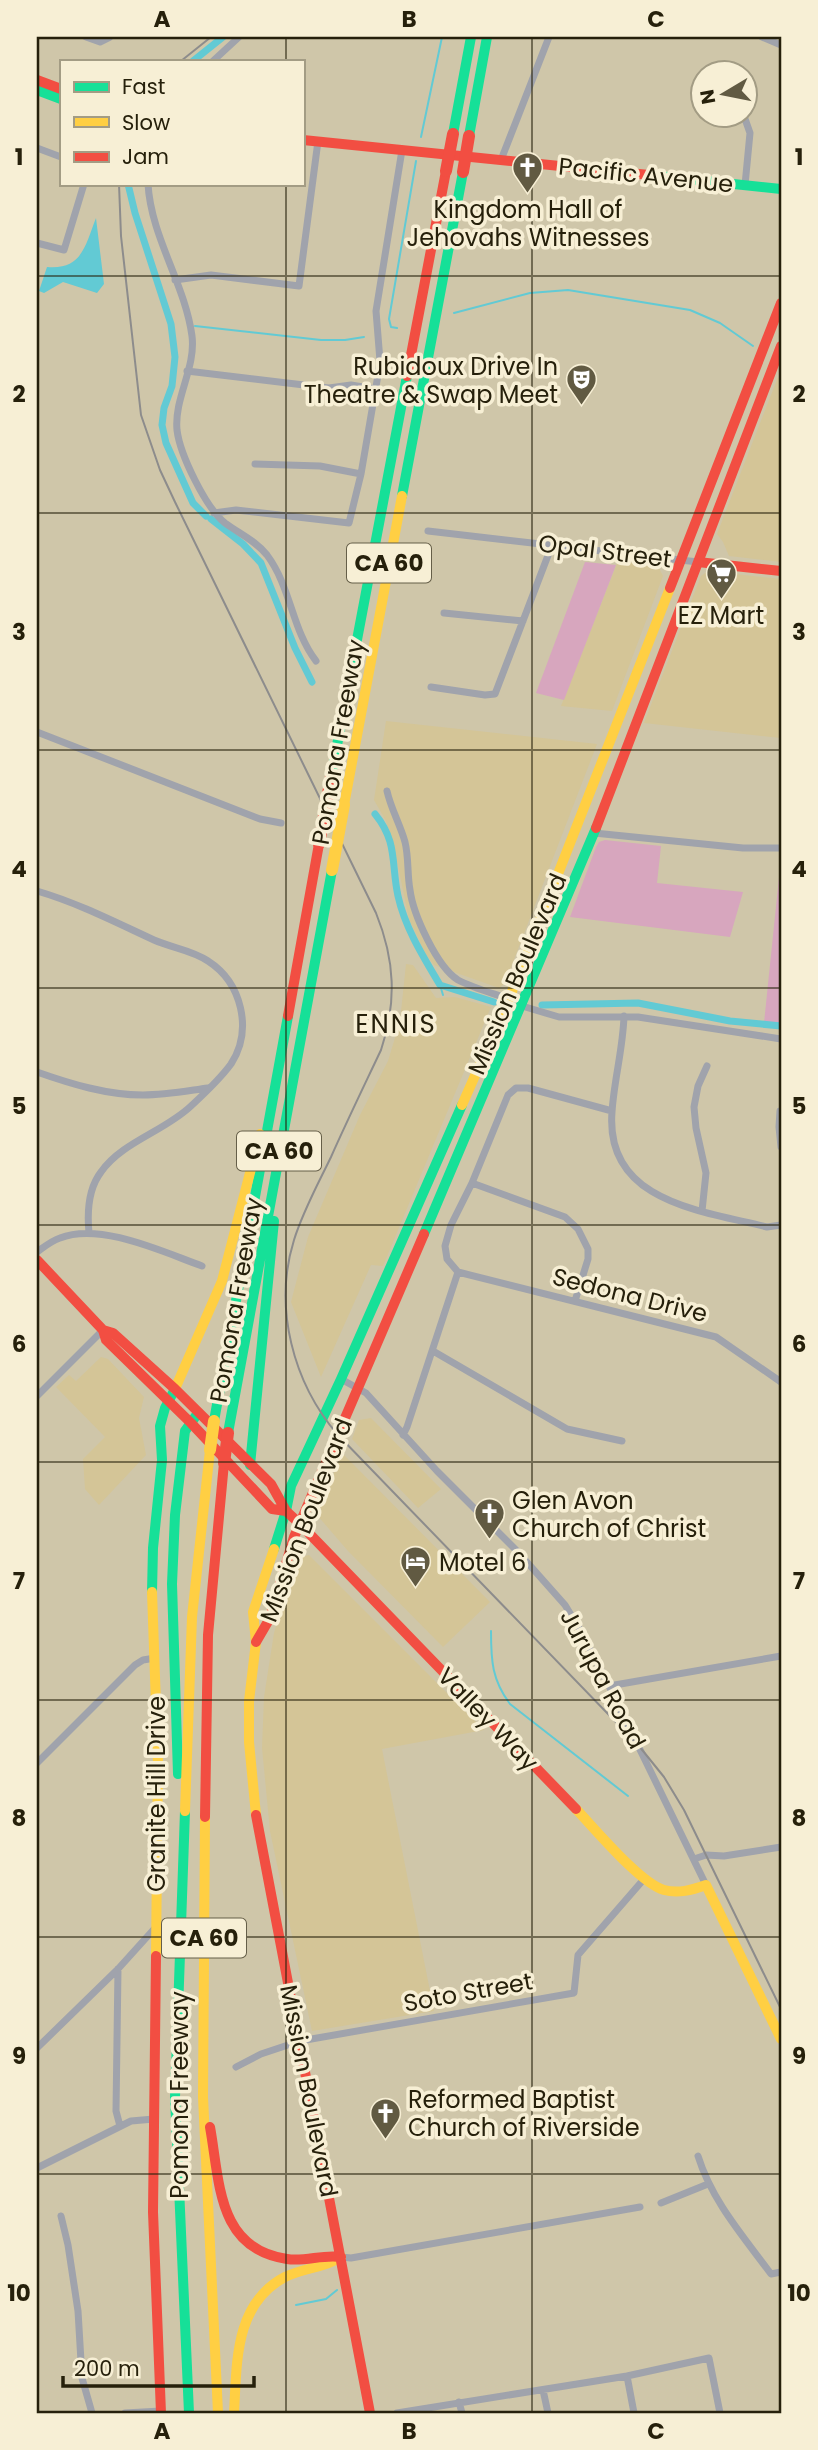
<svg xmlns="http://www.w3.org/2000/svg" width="818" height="2450" viewBox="0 0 818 2450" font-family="Poppins,sans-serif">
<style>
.built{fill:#d4c597}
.green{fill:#d7a6be}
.water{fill:#62cad4}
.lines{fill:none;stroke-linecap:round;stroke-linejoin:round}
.stream{stroke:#62cad4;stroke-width:2}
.canal{stroke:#62cad4;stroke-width:7}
.street{stroke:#a0a3ac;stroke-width:7}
.fast{stroke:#16e098;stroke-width:10}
.slow{stroke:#ffcf43;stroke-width:10}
.jam{stroke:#f24e42;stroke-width:10}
.rail{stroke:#8d8c8c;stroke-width:2}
.slow-bridge{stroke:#ffcf43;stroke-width:12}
.jam-bridge{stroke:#f24e42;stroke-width:12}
.grid{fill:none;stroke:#26200b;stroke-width:2;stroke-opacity:0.55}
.labels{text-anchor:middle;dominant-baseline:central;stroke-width:7;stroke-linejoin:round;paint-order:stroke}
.shield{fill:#f7efd5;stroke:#655e48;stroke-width:2}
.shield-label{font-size:23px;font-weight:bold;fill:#26200b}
.street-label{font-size:24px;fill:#26200b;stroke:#f7efd5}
.poi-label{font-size:24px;fill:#26200b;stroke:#f7efd5;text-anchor:start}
.neighbourhood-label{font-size:26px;letter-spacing:2px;fill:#26200b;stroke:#f7efd5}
.neatline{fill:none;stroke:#26200b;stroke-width:2.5}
.grid-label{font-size:23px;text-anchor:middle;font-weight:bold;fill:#26200b}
</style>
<rect width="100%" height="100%" fill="#cfc6a9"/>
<path class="built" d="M 778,377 L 781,379 L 781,562 L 729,556 L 723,542 L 717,534 Z
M 618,561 L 658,566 L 663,576 L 612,711 L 561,706 Z
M 708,571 L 781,579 L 781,738 L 644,723 L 701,576 Z
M 386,721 L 597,744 L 505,983 L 499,988 L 434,965 L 425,953 L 409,919 L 395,852 L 386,821 L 374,800 Z
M 406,964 L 413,965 L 436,998 L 455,997 L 491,1007 L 383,1266 L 371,1265 L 321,1377 L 291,1302 L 308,1237 L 360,1115 L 388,1061 L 400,1021 Z
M 101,1357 L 108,1359 L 144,1397 L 139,1418 L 146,1455 L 99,1505 L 85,1489 L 83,1459 L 105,1437 L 56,1387 L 69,1375 L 76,1381 Z
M 371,1418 L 441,1489 L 418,1508 L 352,1439 L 359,1420 Z
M 342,1453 L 490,1602 L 443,1647 L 348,1551 L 317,1515 Z
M 309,1555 L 484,1730 L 382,1749 L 434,2011 L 312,2031 L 270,1831 L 262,1748 L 264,1697 L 274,1633 L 296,1558 Z"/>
<path class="green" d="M 585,562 L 616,565 L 564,700 L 536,693 Z
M 605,840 L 661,846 L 657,883 L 743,892 L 730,937 L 570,917 L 596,847 L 599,842 Z
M 781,858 L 781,1025 L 764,1023 Z"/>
<path class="water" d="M 96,218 L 104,284 L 97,293 L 63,282 L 44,293 L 39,291 L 47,267 C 82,270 85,246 96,218 Z"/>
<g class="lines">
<path class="stream" d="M 421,137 L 442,37
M 454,313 L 530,293 L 568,290 L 690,310 L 720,323 L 753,346
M 195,326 L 321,340 L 345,340 L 364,337
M 397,328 L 391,327 L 389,319 L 416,161
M 440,985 L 443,995
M 491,1631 C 491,1661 492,1680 510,1704 L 628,1796
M 296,2305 L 326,2299 L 337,2290"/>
<path class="canal" d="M 193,61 L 223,37
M 128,184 L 135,213 L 171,324 L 175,357 L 172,386 L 164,408 L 162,425 L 166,443 L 193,503 L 206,516
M 211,519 L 243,544 L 261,563 L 295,648 L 312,682
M 375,814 C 398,842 391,864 398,896 C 405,928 424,958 440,985 L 494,1002
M 542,1005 L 638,1003 L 730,1021 L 781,1026"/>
<path class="street" d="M 86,37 L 100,42 L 110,37
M 762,37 L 781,45
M 213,61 L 239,37
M 744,116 L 750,133 L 745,185
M 37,148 L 61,157
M 501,160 L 549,37
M 148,184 C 151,237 185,284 192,336 C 196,368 174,398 177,430 C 180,455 206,508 225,523 C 240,534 256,541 267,555 C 291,587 292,630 316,661
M 37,243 L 64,250 L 84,184
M 175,280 L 211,275 L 299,286 L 318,141
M 187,371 L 329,388 L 351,385 L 375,389
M 255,464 L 320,466 L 361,474
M 214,513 L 236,510 L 349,523 L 361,474 L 378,375 L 380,361 L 376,311 L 402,150
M 428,531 L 698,562
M 444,613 L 523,621
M 431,687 L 485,695 L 495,694 L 552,545
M 37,732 L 260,819 L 281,823
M 387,791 C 391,809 400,824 405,842 C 409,858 407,874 410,890 C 413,914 437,967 458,980 C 473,988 492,993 509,999
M 594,833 L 743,848 L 781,848
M 37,891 C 78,903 115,922 154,940 C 172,948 192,950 208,961 C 242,983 253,1030 231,1064 C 220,1079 204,1094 191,1106 C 165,1131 122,1142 101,1172 C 88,1189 87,1212 89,1233
M 522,1006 L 559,1017 L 638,1017 L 781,1039
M 624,1016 C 623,1049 614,1080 612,1112 C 605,1202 702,1211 767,1227 L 781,1225
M 37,1072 C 71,1084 107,1095 143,1095 C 165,1095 186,1091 208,1088
M 780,1111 L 779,1127 L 781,1147
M 472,1183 L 565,1217 L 578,1229 L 588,1249 L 588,1259 L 575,1301
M 702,1211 L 706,1173 L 696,1128 L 694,1107 L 698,1086 L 707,1066
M 37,1252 C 44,1247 51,1241 60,1238 C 100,1222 163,1252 202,1266
M 458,1272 L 716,1337 L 781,1382
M 433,1351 L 567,1429 L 622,1441
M 341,1379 L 366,1393 L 437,1471 L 518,1552 L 565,1605 L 579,1628 L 609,1686 L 706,1885
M 37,1396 L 103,1330
M 403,1435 L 407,1427 L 458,1272 L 447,1259 L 445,1246 L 451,1225 L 472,1183 L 508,1095 L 516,1088 L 528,1088 L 612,1111
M 609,1686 L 781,1656
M 37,1763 L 135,1665 L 143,1660 L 155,1658
M 694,1859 L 706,1855 L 724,1856 L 781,1847
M 118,1969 L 116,2111 L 120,2126
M 37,2048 L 118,1969 L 155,1928
M 236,2067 L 261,2054 L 300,2041 L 574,1993 L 578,1955 L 644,1879
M 698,2156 C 712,2201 743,2236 771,2274 L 781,2272
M 37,2168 L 131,2121 L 154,2119
M 661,2203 L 708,2184
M 61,2216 L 68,2245 L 78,2311 L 82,2378 L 92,2413
M 341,2257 L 351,2258 L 640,2207
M 627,2376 L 634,2413
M 543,2390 L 548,2413
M 459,2402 L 462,2413
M 125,2413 L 161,2411
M 397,2413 L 627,2376 L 709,2358 L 720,2413"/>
<path class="fast" d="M 37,90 L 61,99
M 453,134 L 471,37
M 469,136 L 487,37
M 649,175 L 781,189
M 402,496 L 463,172
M 331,777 L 407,376
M 424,1234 L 596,828
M 214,1421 L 288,1016
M 228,1433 L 332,870
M 250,1465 L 274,1221
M 274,1549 L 286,1511 L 291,1486 L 341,1379 L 462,1105
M 152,1592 L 153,1548 L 162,1460 L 160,1426 L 165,1408 L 175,1389
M 178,1774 L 172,1584 L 175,1515 L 185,1431 L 198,1413
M 185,1811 L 175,2097 L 189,2413"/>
<path class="slow" d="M 344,805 L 402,496
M 462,1105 L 509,999 L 670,588
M 175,1389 L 222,1281 L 260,1134
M 152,1592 L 158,1762 L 156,1956
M 576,1809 C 595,1829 640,1883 664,1890 C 678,1894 692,1890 706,1885 L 781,2039
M 185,1811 L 192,1617 L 210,1450
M 256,1815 L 249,1742 L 249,1701 L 256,1642 L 253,1612 L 274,1549
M 205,1817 L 203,2097 L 218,2413
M 234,2413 C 237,2363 234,2304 285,2277 C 303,2268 324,2268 341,2257"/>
<path class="jam" d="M 37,80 L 61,89
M 303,140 L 649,175
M 407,376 L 446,171
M 698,562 L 781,571
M 670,588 L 781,303
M 596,828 L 781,346
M 288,1016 L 319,844
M 37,1260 L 103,1330 L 106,1340 L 191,1423 L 272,1509 L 286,1511
M 103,1330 L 113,1333 L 175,1389 L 271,1484 L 286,1511 L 300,1524
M 300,1524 L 576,1809
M 256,1642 L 270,1618 L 294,1537 L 424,1234
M 256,1815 L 370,2413
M 205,1817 L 208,1635 L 224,1463
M 156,1956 L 153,2212 L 161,2413
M 210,2127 C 220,2182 217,2249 287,2259 C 305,2262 323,2254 341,2257"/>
<path class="rail" d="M 181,61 L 211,37
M 119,184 L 121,236 L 141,415 L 160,470 L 175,502 L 376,913 C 395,960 397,1002 381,1050 C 364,1086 347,1121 331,1157 C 318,1184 303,1211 294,1240 C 273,1307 293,1383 338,1435 L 639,1746 L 664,1777 L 684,1810 L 781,2009"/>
<path class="slow-bridge" d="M 332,870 L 344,805
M 210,1450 L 214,1421"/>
<path class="jam-bridge" d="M 446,171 L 453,134
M 463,172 L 469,136
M 319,844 L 331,777
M 224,1463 L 228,1433"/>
</g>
<path class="grid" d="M 286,37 L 286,61M 532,37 L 532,2413M 286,184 L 286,2413M 37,276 L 781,276M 37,513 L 781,513M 37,750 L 781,750M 37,988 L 781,988M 37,1225 L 781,1225M 37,1462 L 781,1462M 37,1700 L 781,1700M 37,1937 L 781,1937M 37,2174 L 781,2174"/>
<defs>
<symbol id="church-pin" viewBox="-11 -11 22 30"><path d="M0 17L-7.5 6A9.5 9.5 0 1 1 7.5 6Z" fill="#615a42" stroke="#f7efd5"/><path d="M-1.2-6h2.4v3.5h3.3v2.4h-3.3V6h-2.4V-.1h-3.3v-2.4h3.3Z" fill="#fff"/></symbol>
<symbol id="theatre-pin" viewBox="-11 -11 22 30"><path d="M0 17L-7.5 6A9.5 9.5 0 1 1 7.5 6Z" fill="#615a42" stroke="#f7efd5"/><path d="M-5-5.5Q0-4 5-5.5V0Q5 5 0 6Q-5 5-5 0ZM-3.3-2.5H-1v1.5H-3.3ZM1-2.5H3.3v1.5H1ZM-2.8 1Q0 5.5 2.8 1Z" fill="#fff"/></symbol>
<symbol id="supermarket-pin" viewBox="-11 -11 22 30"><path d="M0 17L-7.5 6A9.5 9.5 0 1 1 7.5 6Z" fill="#615a42" stroke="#f7efd5"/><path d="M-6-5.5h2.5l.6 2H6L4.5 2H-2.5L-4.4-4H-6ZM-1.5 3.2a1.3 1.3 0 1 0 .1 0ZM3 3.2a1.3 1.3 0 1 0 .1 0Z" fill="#fff"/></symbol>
<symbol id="hotel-pin" viewBox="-11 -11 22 30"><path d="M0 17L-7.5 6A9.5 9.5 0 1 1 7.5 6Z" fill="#615a42" stroke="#f7efd5"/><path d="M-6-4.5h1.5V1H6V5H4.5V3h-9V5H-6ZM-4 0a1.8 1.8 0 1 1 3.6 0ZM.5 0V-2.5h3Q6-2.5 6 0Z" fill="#fff"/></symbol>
</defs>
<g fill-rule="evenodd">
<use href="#church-pin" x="510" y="150" width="35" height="47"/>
<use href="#theatre-pin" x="564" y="362" width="35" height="47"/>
<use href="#supermarket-pin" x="704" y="556" width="35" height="47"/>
<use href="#church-pin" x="472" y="1496" width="35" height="47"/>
<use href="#hotel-pin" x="398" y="1544" width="35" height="47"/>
<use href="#church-pin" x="368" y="2096" width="35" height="47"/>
</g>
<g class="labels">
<g class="shield">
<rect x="347" y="543.5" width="84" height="39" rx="5"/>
<rect x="237" y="1131.5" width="84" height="39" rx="5"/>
<rect x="162" y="1918.5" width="84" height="39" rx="5"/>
</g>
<g class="shield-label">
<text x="389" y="563">CA 60</text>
<text x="279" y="1151">CA 60</text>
<text x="204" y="1938">CA 60</text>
</g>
<g class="street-label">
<text transform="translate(646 175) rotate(6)">Pacific Avenue</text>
<text transform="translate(605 551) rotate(7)">Opal Street</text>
<text transform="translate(338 742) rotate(-80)">Pomona Freeway</text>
<text transform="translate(517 974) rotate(-67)">Mission Boulevard</text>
<text transform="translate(630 1295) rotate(14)">Sedona Drive</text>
<text transform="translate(236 1300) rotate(-80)">Pomona Freeway</text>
<text transform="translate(306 1520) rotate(-69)">Mission Boulevard</text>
<text transform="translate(603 1679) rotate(62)">Jurupa Road</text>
<text transform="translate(488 1719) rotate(46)">Valley Way</text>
<text transform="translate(156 1794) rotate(-90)">Granite Hill Drive</text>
<text transform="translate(468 1992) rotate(-10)">Soto Street</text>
<text transform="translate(309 2091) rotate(79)">Mission Boulevard</text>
<text transform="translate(179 2095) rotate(-90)">Pomona Freeway</text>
</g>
<g class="poi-label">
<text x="528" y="209" text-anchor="middle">Kingdom Hall of<tspan x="528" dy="28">Jehovahs Witnesses</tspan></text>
<text x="558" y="366" text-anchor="end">Rubidoux Drive In<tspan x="558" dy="28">Theatre &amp; Swap Meet</tspan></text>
<text x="721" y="615" text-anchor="middle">EZ Mart</text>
<text x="512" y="1500">Glen Avon<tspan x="512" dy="28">Church of Christ</tspan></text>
<text x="439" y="1562">Motel 6</text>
<text x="408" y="2099">Reformed Baptist<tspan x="408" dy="28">Church of Riverside</tspan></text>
</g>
<g class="neighbourhood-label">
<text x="396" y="1024">ENNIS</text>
</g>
</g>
<rect width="818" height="2450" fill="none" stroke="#f7efd5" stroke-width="77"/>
<rect x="60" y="60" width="245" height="126" fill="#f7efd5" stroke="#a39c84" stroke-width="2"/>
<rect x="74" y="82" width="35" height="10" fill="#16e098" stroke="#a39c84" stroke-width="2"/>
<text x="122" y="94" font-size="21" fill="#26200b">Fast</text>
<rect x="74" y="117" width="35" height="10" fill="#ffcf43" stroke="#a39c84" stroke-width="2"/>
<text x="122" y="130" font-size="21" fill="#26200b">Slow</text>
<rect x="74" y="152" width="35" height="10" fill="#f24e42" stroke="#a39c84" stroke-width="2"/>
<text x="122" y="164" font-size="21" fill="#26200b">Jam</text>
<g transform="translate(724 94) rotate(260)"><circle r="33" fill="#f7efd5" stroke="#a39c84" stroke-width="2"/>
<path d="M0-5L12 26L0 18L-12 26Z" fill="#615a42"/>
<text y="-10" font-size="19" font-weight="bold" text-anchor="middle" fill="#26200b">N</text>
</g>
<path d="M63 2376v10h191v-10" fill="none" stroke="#26200b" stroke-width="3.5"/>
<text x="74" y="2376" font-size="21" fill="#26200b" stroke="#f7efd5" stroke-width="5" paint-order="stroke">200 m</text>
<rect x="38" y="38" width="742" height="2374" class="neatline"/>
<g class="grid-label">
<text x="162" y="27">A</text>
<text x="409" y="27">B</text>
<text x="656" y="27">C</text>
<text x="19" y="165">1</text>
<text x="799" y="165">1</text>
<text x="19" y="402">2</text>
<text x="799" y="402">2</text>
<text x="19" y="640">3</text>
<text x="799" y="640">3</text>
<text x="19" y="877">4</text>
<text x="799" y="877">4</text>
<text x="19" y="1114">5</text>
<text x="799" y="1114">5</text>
<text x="19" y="1352">6</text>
<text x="799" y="1352">6</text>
<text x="19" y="1589">7</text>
<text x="799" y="1589">7</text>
<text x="19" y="1826">8</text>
<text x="799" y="1826">8</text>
<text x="19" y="2064">9</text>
<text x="799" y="2064">9</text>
<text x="19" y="2301">10</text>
<text x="799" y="2301">10</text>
<text x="162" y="2439">A</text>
<text x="409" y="2439">B</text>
<text x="656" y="2439">C</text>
</g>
</svg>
